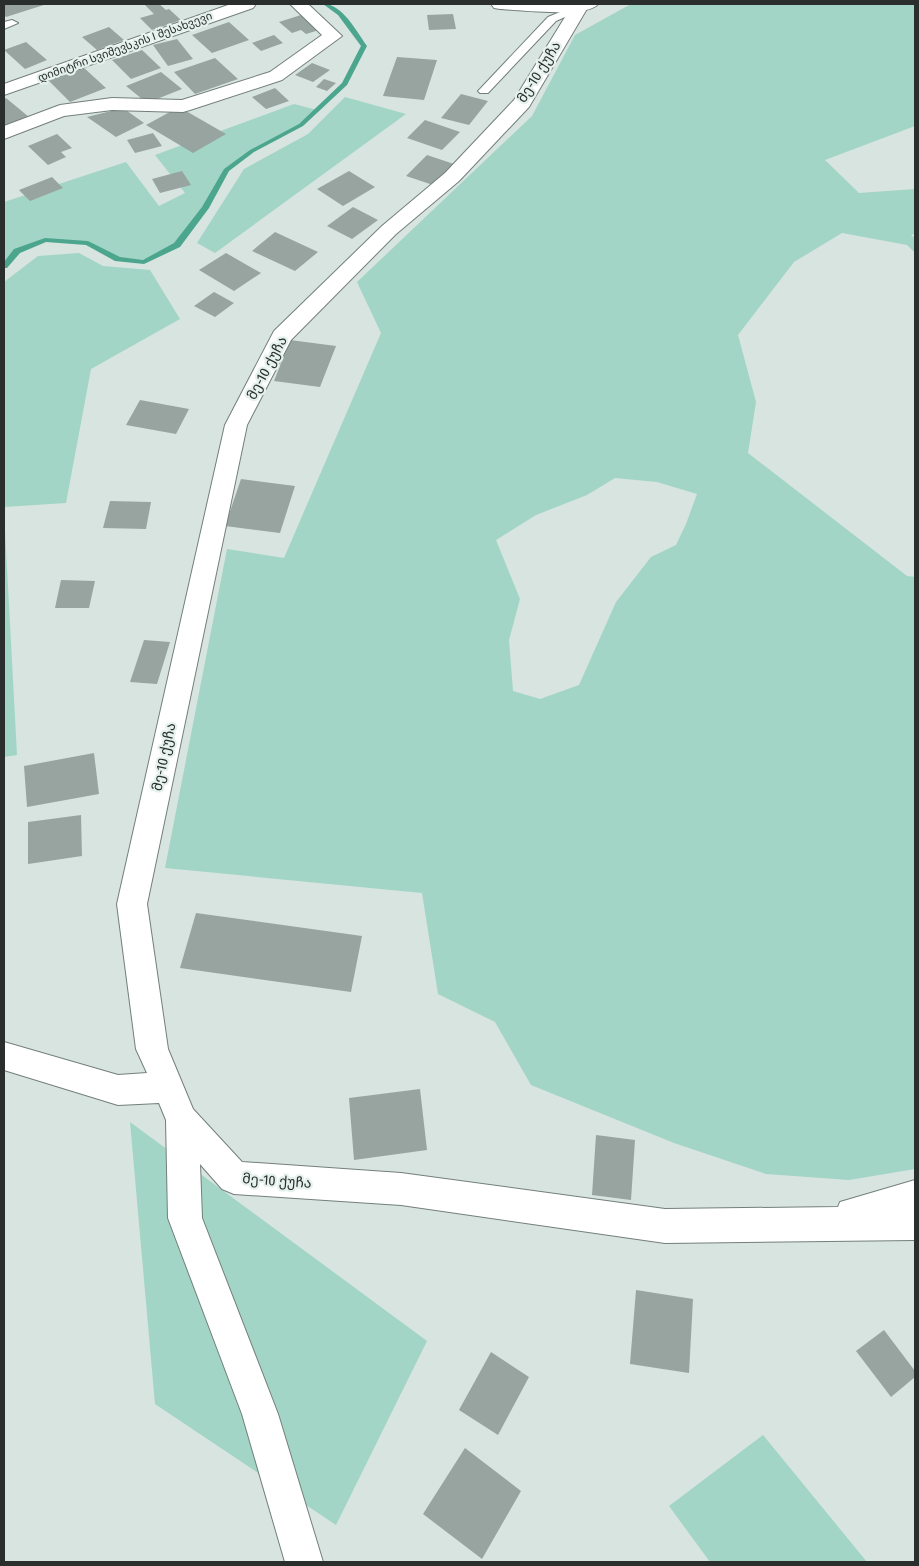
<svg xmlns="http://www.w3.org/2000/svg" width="919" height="1566" viewBox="0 0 919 1566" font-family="'Fira Sans Condensed','Noto Sans Georgian',sans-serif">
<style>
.green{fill:#a2d5c5;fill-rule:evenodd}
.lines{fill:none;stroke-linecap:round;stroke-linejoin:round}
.stream{fill:#4ca58d;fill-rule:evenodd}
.building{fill:#98a4a0}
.service-casing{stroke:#737f7b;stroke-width:2}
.minor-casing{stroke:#737f7b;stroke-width:2}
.tertiary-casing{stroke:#737f7b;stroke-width:2}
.service{fill:#fff;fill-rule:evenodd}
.minor{fill:#fff;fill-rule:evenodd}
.tertiary{fill:#fff;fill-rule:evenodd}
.labels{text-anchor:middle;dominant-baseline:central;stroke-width:4.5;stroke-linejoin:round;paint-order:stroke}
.far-street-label{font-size:11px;fill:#2a2f2d;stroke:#e5f1ed}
.street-label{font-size:14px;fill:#2a2f2d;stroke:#e5f1ed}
</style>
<rect width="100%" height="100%" fill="#d7e4e0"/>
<path class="green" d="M 631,4 L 915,4 L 915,126 L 825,160 L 859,193 L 915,189 L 915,234 L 911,235 L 915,238 L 915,253 L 907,245 L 842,233 L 794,262 L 738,335 L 756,402 L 748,453 L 907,576 L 915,577 L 915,1169 L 849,1180 L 766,1174 L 674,1143 L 531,1085 L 495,1022 L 438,994 L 422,893 L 165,868 L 227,549 L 284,558 L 381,333 L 357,282 L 532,116 L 575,35 ZM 615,478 L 657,482 L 697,494 L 686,524 L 676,545 L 651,557 L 616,602 L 579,685 L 540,699 L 513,691 L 509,640 L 520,599 L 496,540 L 536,515 L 587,495 Z
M 345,97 L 406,114 L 215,253 L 197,243 L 244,169 L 308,134 Z
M 294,104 L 317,110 L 301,125 L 252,151 L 226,170 L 205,208 L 177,245 L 144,262 L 118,259 L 88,243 L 45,240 L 17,251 L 4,266 L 4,202 L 126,162 L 159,206 L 185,193 L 155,155 Z
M 79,253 L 103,266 L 150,270 L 180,319 L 91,369 L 66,503 L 4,507 L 4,282 L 38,256 Z
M 4,512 L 17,755 L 4,757 Z
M 130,1122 L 427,1341 L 336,1525 L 155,1404 Z
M 763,1435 L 867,1562 L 710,1562 L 669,1506 Z"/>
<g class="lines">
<path class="stream" d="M 323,4 C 342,3 357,32 367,46 L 347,85 L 303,126 L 254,152 L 229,171 L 209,208 L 180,247 L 144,264 L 115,261 L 86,245 L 46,242 L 20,253 L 7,268 L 4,268 L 4,262 L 14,249 L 45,238 L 88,241 L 120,257 L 143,260 L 174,243 L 202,207 L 224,169 L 250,150 L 299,124 L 342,83 L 361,46 L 338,15 Z"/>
</g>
<path class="building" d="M 4,4 L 47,4 L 6,17 L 4,15 Z
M 144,4 L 159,4 L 166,10 L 169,9 L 181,20 L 152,30 L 140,18 L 154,14 Z
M 453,14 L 456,29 L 429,30 L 427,15 Z
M 301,15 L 319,30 L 306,34 L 301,30 L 292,33 L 279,22 Z
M 229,22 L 249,40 L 212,53 L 192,35 Z
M 109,27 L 124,40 L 97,50 L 82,37 Z
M 274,35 L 283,43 L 261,51 L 252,43 Z
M 177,39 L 193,59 L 168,66 L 153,45 Z
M 26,42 L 47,60 L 25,69 L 4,50 Z
M 142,50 L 161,68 L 131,79 L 112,60 Z
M 397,57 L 437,60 L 424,100 L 383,96 Z
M 215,58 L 238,79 L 195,94 L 174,72 Z
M 312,63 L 330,70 L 313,82 L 295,75 Z
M 83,67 L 106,88 L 70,102 L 48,80 Z
M 161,72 L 182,89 L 147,103 L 126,86 Z
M 324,79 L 336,83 L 327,91 L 316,87 Z
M 275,88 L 289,101 L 266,109 L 252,97 Z
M 461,94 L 488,101 L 469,125 L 441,118 Z
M 6,98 L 29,117 L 4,127 L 4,99 Z
M 179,107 L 226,134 L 193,153 L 146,125 Z
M 123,108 L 144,123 L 116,137 L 87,117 Z
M 425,120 L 460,132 L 442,150 L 407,138 Z
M 153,133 L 162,146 L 135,153 L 127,140 Z
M 57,134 L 72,148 L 61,152 L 66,157 L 48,165 L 28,146 Z
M 427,155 L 457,165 L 436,186 L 406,176 Z
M 182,171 L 191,185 L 160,193 L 152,179 Z
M 349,171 L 375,187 L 343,206 L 317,189 Z
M 52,177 L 63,188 L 30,201 L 19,190 Z
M 353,207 L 378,220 L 352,239 L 327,226 Z
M 275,232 L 318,252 L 295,271 L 252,251 Z
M 226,253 L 261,273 L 234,291 L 199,270 Z
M 214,292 L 234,303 L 215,317 L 194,306 Z
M 290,340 L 336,346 L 320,387 L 274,381 Z
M 140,400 L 189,409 L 176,434 L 126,425 Z
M 241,479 L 295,486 L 280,533 L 225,526 Z
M 110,501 L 151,502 L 146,529 L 103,528 Z
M 61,580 L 95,581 L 89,608 L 55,608 Z
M 144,640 L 170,642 L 157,684 L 130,682 Z
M 94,753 L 99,794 L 27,807 L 24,766 Z
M 81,815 L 82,856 L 28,864 L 28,822 Z
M 196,913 L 362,936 L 351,992 L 180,968 Z
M 420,1089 L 427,1150 L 354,1160 L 349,1098 Z
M 596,1135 L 635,1140 L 631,1200 L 592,1195 Z
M 636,1290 L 693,1299 L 689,1373 L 630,1364 Z
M 884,1330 L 915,1371 L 915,1377 L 891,1397 L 856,1351 Z
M 491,1352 L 529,1377 L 498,1435 L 459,1410 Z
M 465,1448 L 521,1491 L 482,1559 L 423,1514 Z"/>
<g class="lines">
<defs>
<path id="service" d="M 579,4 L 584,7 L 583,9 L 556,21 L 488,93 L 480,93 L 478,91 L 480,89 L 548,17 Z
M 12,20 L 18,23 L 4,29 L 4,22 Z"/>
<path id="minor" d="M 231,4 L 256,4 L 253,8 L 4,95 L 4,84 Z
M 290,4 L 308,4 L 342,36 L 282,80 L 190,110 L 183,112 L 112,110 L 64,116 L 4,139 L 4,126 L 60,105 L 112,98 L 182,100 L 270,72 L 322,35 Z
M 573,4 L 585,4 L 588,7 L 529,107 L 459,181 L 396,234 L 291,340 L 247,425 L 147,904 L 168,1049 L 193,1109 L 242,1162 L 401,1173 L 665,1209 L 838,1207 L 840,1202 L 915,1180 L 915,1240 L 665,1243 L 401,1205 L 234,1194 L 222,1189 L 200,1164 L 202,1218 L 278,1414 L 323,1562 L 285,1562 L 242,1414 L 168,1218 L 166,1120 L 159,1103 L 118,1105 L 4,1070 L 4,1042 L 118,1075 L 147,1073 L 136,1049 L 117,904 L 225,425 L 274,331 L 382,226 L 445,173 L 514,100 Z"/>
<path id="tertiary" d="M 491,4 L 598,4 C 588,18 518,10 500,9 L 494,8 Z"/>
</defs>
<use href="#service" class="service-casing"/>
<use href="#minor" class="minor-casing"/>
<use href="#tertiary" class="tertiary-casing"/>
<use href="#service" class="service"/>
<use href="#minor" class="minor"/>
<use href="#tertiary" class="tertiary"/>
</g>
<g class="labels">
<g class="far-street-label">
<text transform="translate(125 47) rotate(-20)">დიმიტრი სვიშევსკის I შესახვევი</text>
</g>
<g class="street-label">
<text transform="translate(539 72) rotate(-58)">მე-10 ქუჩა</text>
<text transform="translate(267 368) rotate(-62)">მე-10 ქუჩა</text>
<text transform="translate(164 757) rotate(-78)">მე-10 ქუჩა</text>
<text transform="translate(277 1181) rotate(4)">მე-10 ქუჩა</text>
</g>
</g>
<rect width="919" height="1566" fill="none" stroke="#2a2f2d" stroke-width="10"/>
</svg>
